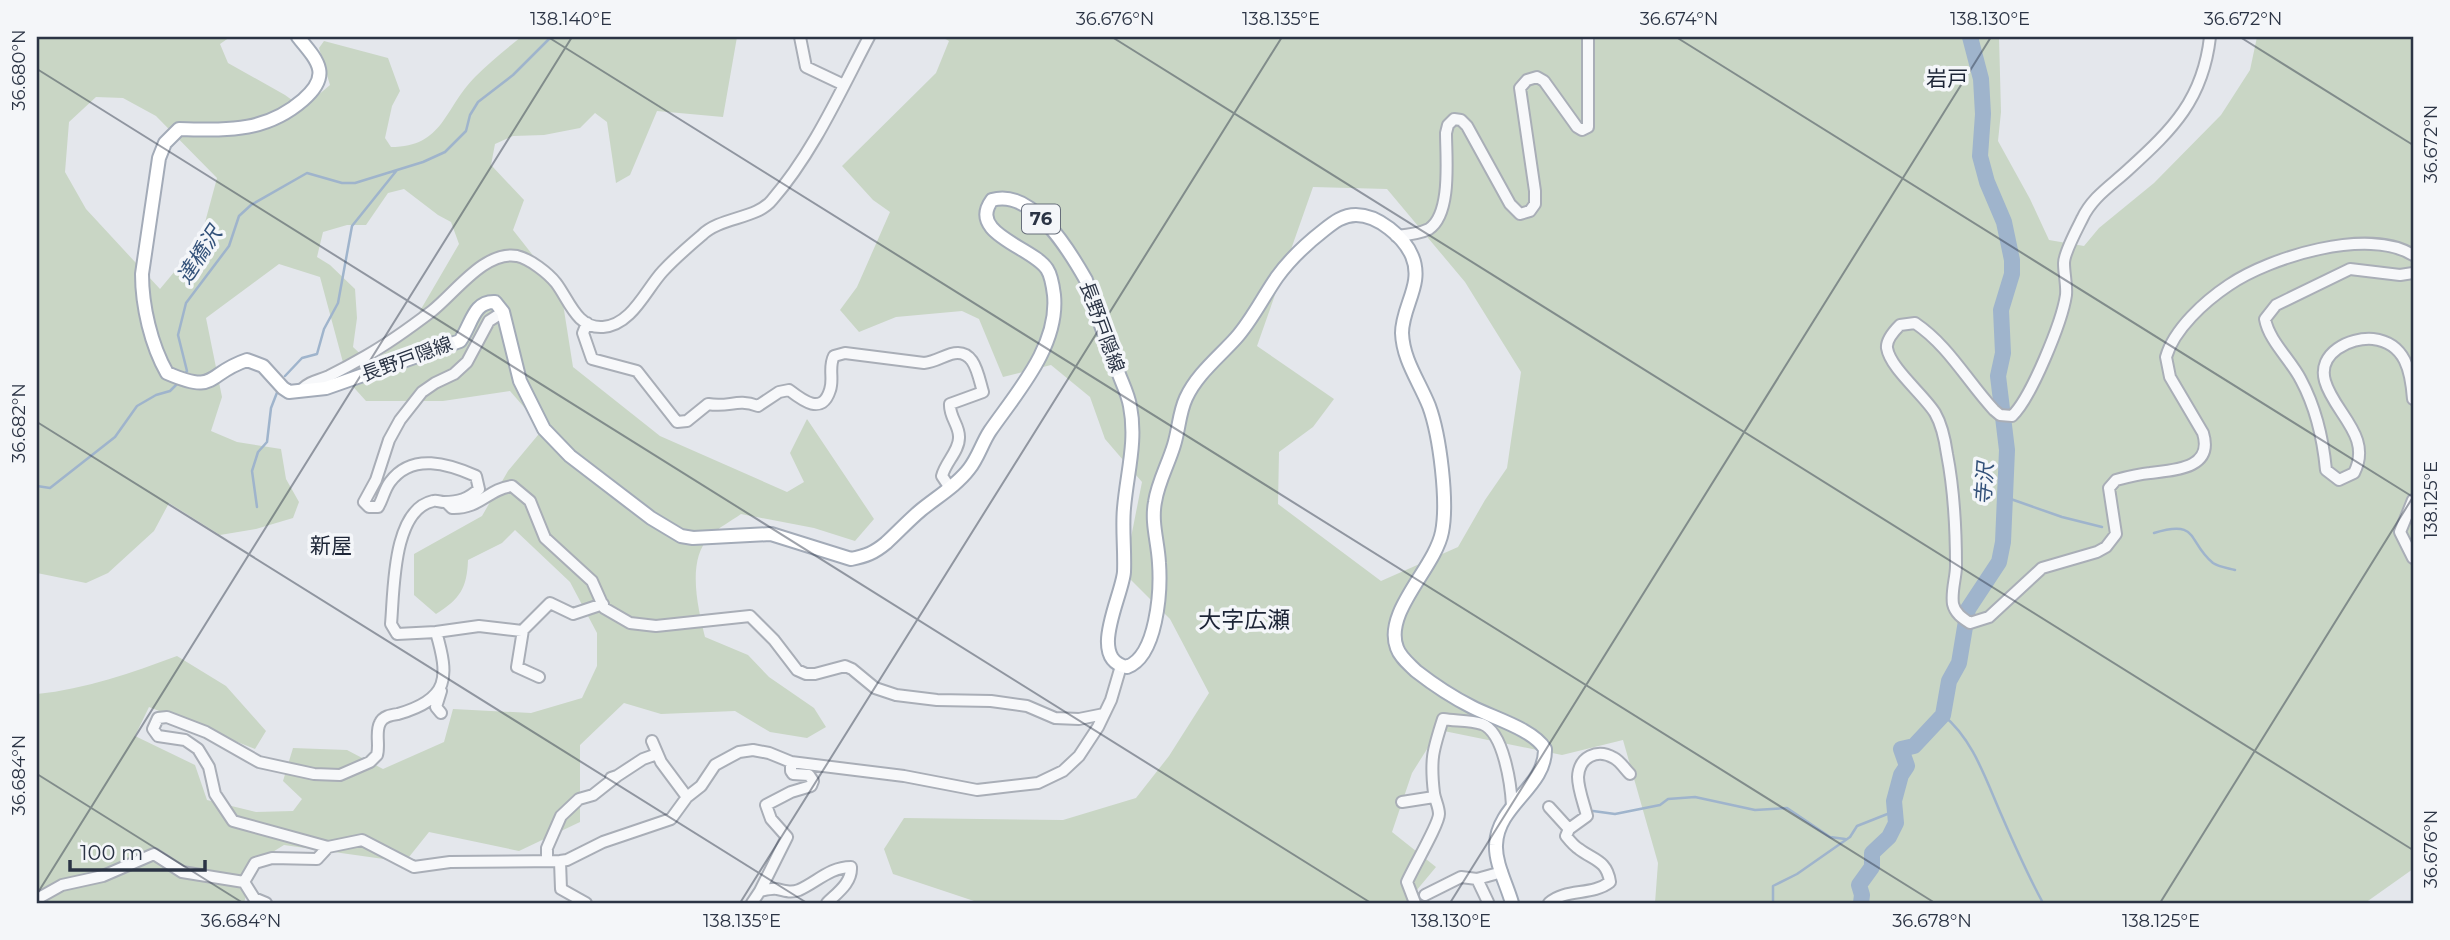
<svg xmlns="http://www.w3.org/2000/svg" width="2450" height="940" viewBox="0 0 2450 940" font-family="Montserrat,'Noto Sans JP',sans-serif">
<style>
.green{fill:#c9d6c5;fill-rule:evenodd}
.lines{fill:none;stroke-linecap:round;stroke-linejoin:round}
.stream{stroke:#9fb4cc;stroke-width:2.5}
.river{stroke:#9fb4cc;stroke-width:16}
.minor-casing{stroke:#a9aeb7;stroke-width:14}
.major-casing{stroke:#a3abb8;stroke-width:16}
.minor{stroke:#f7f8fa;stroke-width:10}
.major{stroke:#fff;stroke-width:12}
.ticks{fill:none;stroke:#2b3445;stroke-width:2;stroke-opacity:0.45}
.labels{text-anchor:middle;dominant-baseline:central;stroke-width:7;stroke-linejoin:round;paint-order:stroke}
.shield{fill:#f4f6f9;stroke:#676e7b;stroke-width:2}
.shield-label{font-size:18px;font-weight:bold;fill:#2b3445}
.street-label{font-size:19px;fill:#2b3445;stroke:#f4f6f9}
.neighbourhood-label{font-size:21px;fill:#1d2536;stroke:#f4f6f9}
.water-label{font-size:21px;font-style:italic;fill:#34527a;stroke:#f4f6f9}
.quarter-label{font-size:23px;fill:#1d2536;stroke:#f4f6f9}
.neatline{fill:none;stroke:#2b3445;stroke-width:2.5}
.ticks-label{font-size:18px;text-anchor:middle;fill:#2b3445}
</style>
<rect width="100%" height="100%" fill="#e4e7ec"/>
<path class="green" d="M 37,37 L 230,37 L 220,44 L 228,63 L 285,95 L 303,108 L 330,85 L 319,48 L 324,41 L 388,58 L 400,91 L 392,106 L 385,138 L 391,147 C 444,147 444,108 475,77 C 489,63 505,50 521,37 L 737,37 L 723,117 L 657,111 L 630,175 L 616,183 L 607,122 L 595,113 L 580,128 L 544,135 L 513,136 L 495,144 L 491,165 L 524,200 L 513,230 L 561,291 L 573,367 L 660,436 L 787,492 L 804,482 L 790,453 L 807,419 L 874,519 L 855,541 L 814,528 L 741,514 C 731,521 718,528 710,536 C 686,560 698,608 705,637 L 748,655 L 769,677 L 814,708 L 826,727 L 807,738 L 770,732 L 735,711 L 661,714 L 624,703 L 580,745 L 580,822 L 519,851 L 429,832 L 405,862 L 284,845 L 255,863 L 244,903 L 37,903 L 37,694 C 86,689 131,673 177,656 L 226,686 L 266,731 L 255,749 L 149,707 L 135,736 L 195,765 L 207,800 L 256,812 L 293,811 L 302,799 L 283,781 L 293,748 L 347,750 L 383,769 L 444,742 L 453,709 L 531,713 L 582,698 L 597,666 L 597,633 L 570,582 L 515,530 L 502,543 L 468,560 C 467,588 460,599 436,614 L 414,595 L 414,554 L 482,516 L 508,471 L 543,429 L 510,391 L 443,401 L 366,401 L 348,381 L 320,277 L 279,264 L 206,318 L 222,397 L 211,431 L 237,442 L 281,449 L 286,479 L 299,502 L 293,518 L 256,529 L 220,535 L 169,503 L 154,531 L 108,573 L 86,583 L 37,573 ZM 96,97 L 123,98 L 156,116 L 217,178 L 200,241 L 160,289 L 86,209 L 65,172 L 69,122 ZM 404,189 L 438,215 L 451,222 L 459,244 L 403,340 L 370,363 L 353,347 L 357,318 L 355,289 L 330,265 L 317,257 L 323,232 L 347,225 L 366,225 L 388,193 Z
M 942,37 L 1999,37 L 2001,112 L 1998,141 L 2030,199 L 2049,240 L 2084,246 L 2099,228 L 2154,183 L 2221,115 L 2250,70 L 2257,37 L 2413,37 L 2413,869 L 2365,903 L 1655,903 L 1658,863 L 1623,740 L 1562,755 L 1439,730 L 1412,773 L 1392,832 L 1436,867 L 1406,903 L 980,903 L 893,874 L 884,849 L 904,818 L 1063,820 L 1136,798 L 1169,756 L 1209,693 L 1170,619 L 1124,573 L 1142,482 L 1105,439 L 1090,397 L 1051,365 L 1003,377 L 979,319 L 962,311 L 896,317 L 859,332 L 840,310 L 857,287 L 890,212 L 873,200 L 842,166 L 936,73 L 949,41 ZM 1313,187 L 1387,189 L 1465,282 L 1521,372 L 1507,468 L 1485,500 L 1458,547 L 1381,581 L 1278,504 L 1279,452 L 1313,427 L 1334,399 L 1257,346 Z"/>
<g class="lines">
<path class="stream" d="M 184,375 L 187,371 L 178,335 L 186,303 L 229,246 L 239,216 L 251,205 L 307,173 L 342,183 L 355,183 L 423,162 L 445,152 L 466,131 L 470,115 L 478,102 L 513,75 L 551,37
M 285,376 L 302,358 L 317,354 L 324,329 L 338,303 L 352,226 L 397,170
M 37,486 L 50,488 L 115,437 L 137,406 L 156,395 L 170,391 L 178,383
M 2005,497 L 2062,517 L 2102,527
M 257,507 L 252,471 L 258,452 L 267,442 L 271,408 L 278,390
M 2154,533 C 2200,519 2187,542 2213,563 C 2219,567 2228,568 2235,570
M 1943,715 C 1973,739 1986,780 2001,814 C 2014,844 2027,874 2043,903
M 1593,811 L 1615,814 L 1660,805 L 1668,799 L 1695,797 L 1755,810 L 1787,808 L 1830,837 L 1845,839
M 1773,903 L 1773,886 L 1797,874 L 1850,837 L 1857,826 L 1895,811"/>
<path class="river" d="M 1861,903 L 1862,895 L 1859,885 L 1872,867 L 1872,853 L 1889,837 L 1896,823 L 1894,801 L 1901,775 L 1907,766 L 1901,749 L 1914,746 L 1943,715 L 1949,681 L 1959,663 L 1968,609 L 1999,562 L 2003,542 L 2007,450 L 1998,376 L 2003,353 L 2001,310 L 2012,274 L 2012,260 L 2004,222 L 1987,182 L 1980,156 L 1983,114 L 1981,79 L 1970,37"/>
<defs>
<path id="minor" d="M 800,37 L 806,67 L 844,85
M 2210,37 C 2203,99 2173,129 2129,169 C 2112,185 2092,197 2082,219 C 2077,229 2064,253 2064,263 C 2064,274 2067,285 2066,295 C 2062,322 2031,398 2012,416 L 2000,415 L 1994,410 C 1967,381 1949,346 1915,323 L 1900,325 C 1895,330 1886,340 1887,348 C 1890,368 1924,395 1935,413 C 1942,425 1945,440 1947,454 C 1954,490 1956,529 1956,566 C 1956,578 1951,591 1953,604 C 1955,613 1962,618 1970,623 L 1989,617 L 2042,568 L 2097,552 L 2106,547 L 2116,534 L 2109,488 L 2116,480 C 2127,477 2139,474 2150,473 C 2174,470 2214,469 2203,433 L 2170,377 L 2166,357 C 2174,329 2205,301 2229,285 C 2270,257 2368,227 2413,255
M 1396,236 C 1407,235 1419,234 1429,229 C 1452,214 1446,157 1446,133 L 1448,125 L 1454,119 L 1461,120 L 1467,126 L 1510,204 L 1520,214 L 1530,211 L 1535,204 L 1535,191 L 1520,88 L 1527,80 L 1537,77 L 1544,81 L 1577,127 L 1582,130 L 1588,127 L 1588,37
M 2413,273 L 2400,275 L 2350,269 L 2276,305 L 2265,319 C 2269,341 2291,360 2301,380 C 2316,408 2323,439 2326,470 L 2339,480 L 2354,473 C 2373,436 2334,413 2325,381 C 2317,353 2350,337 2373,339 C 2406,343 2411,372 2413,399
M 503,312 L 489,321 L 467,362 L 454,374 L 435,383 L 422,392 L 400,420 L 389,440 L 376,480 L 364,502 L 369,507 L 378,507 C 383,499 384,490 390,482 C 412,452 449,464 476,476 L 479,489 C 468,499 459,502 444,502 C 440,502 437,500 433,501 C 392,510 394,592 391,624 L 397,634 L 436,632 C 449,677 450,699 398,714 C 391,715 383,716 380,723 C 375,732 380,745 377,755 L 370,762 L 340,775 L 314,774 L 259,762 L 206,732 L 167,717 L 158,718 L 153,729 L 158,736 L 185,740 L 198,749 L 209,767 L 215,794 L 233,821 L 328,847 L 362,840 L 414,867 L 450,862 L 560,861 L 567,860 L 603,842 L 671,819 L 687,797 L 701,786 L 715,765 L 739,752 L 753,750 L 769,753 L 791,762 L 904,776 L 977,790 L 1038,783 L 1063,771 L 1079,756 L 1098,727 L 1111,700 L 1121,666
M 587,323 L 583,333 L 592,359 L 637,371 L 677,422 L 687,421 L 708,404 C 730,408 736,398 758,406 L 779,392 L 789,390 C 802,400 822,416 830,390 C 834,379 828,367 834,356 L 845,353 L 924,363 C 935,362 941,357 951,354 C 975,347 978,376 983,392 L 950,404 C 949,417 960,426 959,438 C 959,451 945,463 942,476 L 950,488
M 301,390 C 310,381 318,381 329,376 C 341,370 354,363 366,356 C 389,343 411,327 432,311 C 455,293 485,250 517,256 C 530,259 548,273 556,283 C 569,300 577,329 603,327 C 632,325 646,289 663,271 C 675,258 689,246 702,235 C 720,217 757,219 772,200 C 813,153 840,92 869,37
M 2413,500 L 2400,532 L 2413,558
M 446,502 L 452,508 C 480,509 488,489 512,486 L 530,501 L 545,538 L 592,581 L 604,608 L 630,623 L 656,626 L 750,616 L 774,640 L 797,670 L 806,674 L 815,674 L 845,666 L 852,669 L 875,688 L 896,695 L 937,700 L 991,701 L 1027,706 L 1055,718 L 1079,719 L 1104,714
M 523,630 L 517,667 L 539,677
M 436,632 L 479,626 L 522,631 L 550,603 L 573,614 L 603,604
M 441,691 L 436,707 L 441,713
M 652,741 L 661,762 L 687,797
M 791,762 L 791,771 L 793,774 L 809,775 L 813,781 L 811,786 L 791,792 L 766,805 L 771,819 L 787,837 L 760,891 C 765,890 772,888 777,889 C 785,891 791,893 799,890 C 817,882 830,867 851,867 C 852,883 837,893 827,903
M 611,778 L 617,776 L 643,759 L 657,754
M 1402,802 L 1434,797
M 1569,829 L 1587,816 C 1584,804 1578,789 1578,777 C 1579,757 1597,748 1614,758 C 1620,761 1625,769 1630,774
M 547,861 L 547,848 L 561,816 L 579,799 L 593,795 L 617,776
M 560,861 L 561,889 L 586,903
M 244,882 L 255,863 L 272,858 L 317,859 L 328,847
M 244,882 L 254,898 L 266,903
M 1425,895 L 1461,877 L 1477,879
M 37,899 L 62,885 L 103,876 L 154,854 L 182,872 L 244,882
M 1488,902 L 1477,879 L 1502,872
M 752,903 L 760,891
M 1415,903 L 1407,882 C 1413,868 1439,824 1439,814 C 1439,807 1435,800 1434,793 C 1430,759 1433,750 1443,719 C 1455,721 1470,720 1482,724 C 1504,732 1511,786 1512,806
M 1549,903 C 1566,888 1592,896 1610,882 C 1607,860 1593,860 1579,849 C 1574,846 1570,841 1566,836 L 1569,829 L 1549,807"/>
<path id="major" d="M 298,37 C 318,61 332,75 303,100 C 265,133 226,130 179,129 L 165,143 L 159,158 L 142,274 C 142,306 151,345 167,373 C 218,395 205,374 247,360 L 263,366 L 283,388 L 289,392 L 326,388 L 460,341 C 472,324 473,301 495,302 L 503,312 L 520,381 L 544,429 L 570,456 L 651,518 L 681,536 L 693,538 L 771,534 L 851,559 C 866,556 874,553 886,543 C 898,532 909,520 921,510 C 937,497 957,485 969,469 C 978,458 982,443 990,431 C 1017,392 1059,346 1054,295 C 1053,287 1051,275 1047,269 C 1033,247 967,234 992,200 C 1032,188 1069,250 1086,280 C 1095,309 1105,338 1116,366 C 1120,379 1128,393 1130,406 C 1137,441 1127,473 1124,508 C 1122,529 1125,550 1124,572 C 1122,597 1087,659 1127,667 C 1157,656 1161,591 1159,563 C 1158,542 1151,523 1155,502 C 1158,482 1168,465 1174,445 C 1179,429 1179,413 1186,398 C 1197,374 1219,357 1236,338 C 1252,320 1263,297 1277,277 C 1290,259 1306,244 1324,230 C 1334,222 1343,215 1356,215 C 1378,215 1404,237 1412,256 C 1424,284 1402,306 1402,333 C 1403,360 1419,381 1429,406 C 1440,436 1448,502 1442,532 C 1435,568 1383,612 1397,648 C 1400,657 1409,664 1416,671 C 1434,685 1452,697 1472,707 C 1493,718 1533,729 1545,749 C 1546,787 1497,805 1496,845 C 1495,863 1507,885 1512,903"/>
</defs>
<use href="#minor" class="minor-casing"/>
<use href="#major" class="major-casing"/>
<use href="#minor" class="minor"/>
<use href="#major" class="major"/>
</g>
<path class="ticks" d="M 548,37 L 1935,903M 1112,37 L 2413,850M 1676,37 L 2413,497M 2240,37 L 2413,145M 37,69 L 1371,903M 37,422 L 807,903M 37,774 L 243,903M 37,894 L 572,37M 740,903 L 1282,37M 1450,903 L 1991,37M 2160,903 L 2413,497"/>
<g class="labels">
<rect class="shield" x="1022" y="204.5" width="38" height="29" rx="5"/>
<g class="shield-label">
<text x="1041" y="219">76</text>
</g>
<g class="street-label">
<text transform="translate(1102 327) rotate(70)">長野戸隠線</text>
<text transform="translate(407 359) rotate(-20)">長野戸隠線</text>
</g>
<g class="neighbourhood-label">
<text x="1947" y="78">岩戸</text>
<text x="331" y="545">新屋</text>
</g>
<g class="water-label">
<text transform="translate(199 255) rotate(-57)">達橋沢</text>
<text transform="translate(1984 484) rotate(-86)">寺沢</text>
</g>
<g class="quarter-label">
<text x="1244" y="620">大字広瀬</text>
</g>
</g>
<rect width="2450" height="940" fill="none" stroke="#f4f6f9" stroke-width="77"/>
<path d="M70 860v10h135v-10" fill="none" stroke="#2b3445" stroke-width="3.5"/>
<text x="80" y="860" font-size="21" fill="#2b3445" stroke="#f4f6f9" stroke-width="5" paint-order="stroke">100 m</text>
<rect x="38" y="38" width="2374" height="864" class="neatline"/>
<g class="ticks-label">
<text x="571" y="25">138.140°E</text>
<text x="1115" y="25">36.676°N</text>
<text x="1281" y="25">138.135°E</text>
<text x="1679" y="25">36.674°N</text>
<text x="1990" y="25">138.130°E</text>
<text x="2243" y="25">36.672°N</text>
<text transform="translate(19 70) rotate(-90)" y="6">36.680°N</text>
<text transform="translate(2431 144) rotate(-90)" y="6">36.672°N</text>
<text transform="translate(19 423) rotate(-90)" y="6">36.682°N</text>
<text transform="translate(2431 500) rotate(-90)" y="6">138.125°E</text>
<text transform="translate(19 775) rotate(-90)" y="6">36.684°N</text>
<text transform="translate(2431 849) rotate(-90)" y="6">36.676°N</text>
<text x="241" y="927">36.684°N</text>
<text x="742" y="927">138.135°E</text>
<text x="1451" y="927">138.130°E</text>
<text x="1932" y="927">36.678°N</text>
<text x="2161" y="927">138.125°E</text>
</g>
</svg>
